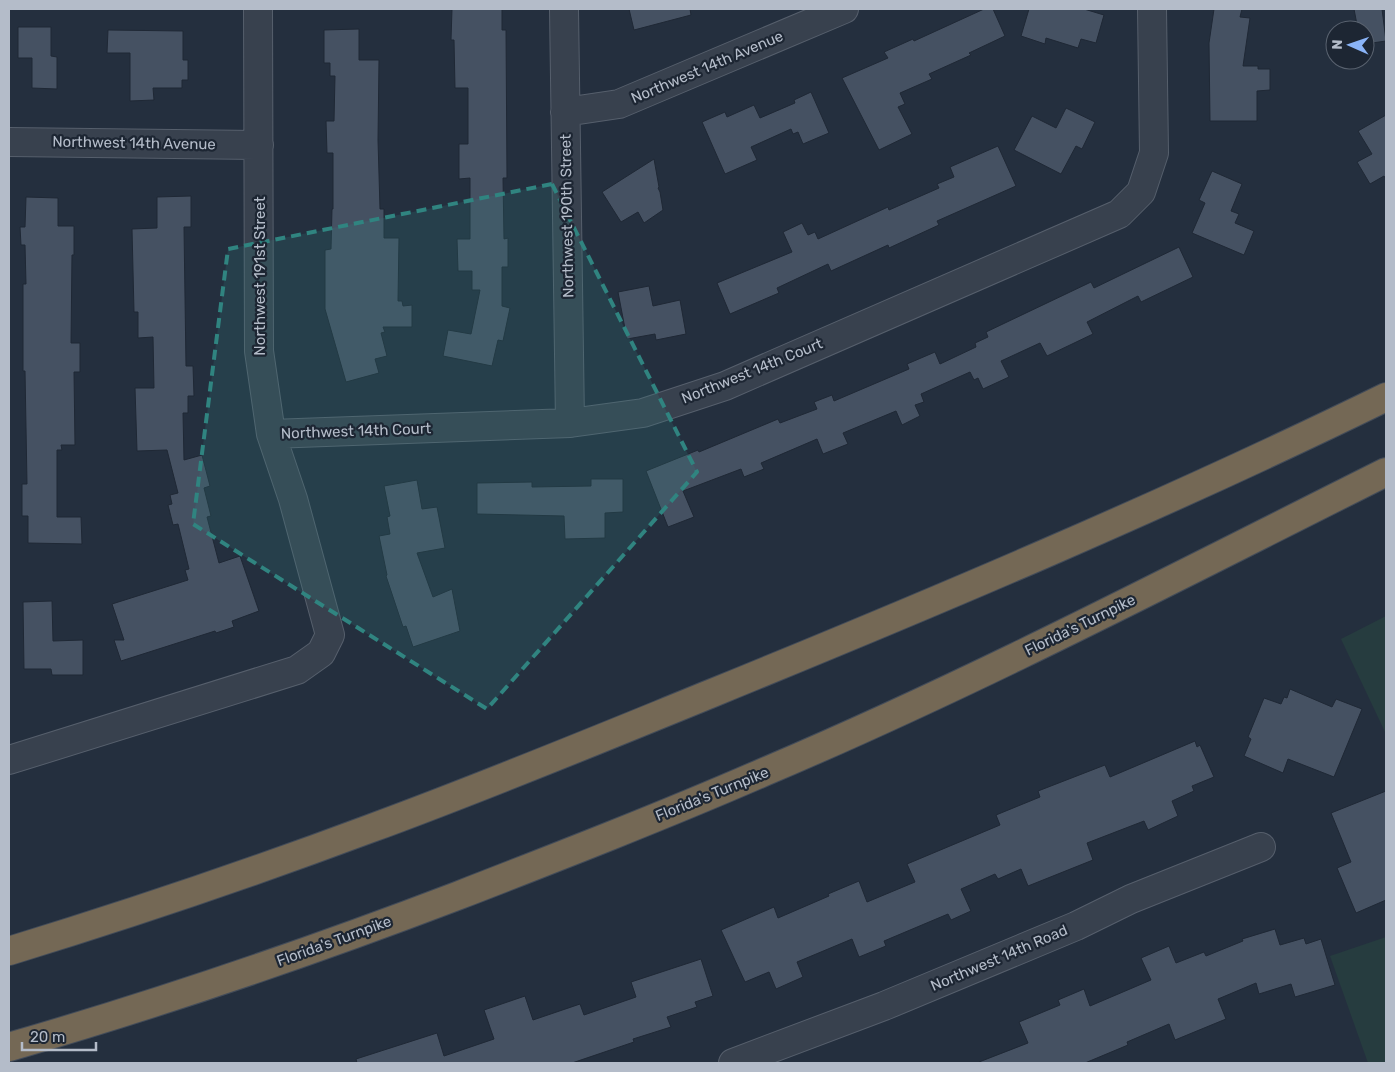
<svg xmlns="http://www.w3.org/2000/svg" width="1395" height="1072" viewBox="0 0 1395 1072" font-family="Rubik,sans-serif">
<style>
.green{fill:#263c3f}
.building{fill:#455162;stroke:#1f2835}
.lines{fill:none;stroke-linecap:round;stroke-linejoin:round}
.minor-casing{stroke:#565f6c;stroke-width:30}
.highway-casing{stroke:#434c59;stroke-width:30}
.minor{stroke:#38414e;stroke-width:28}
.highway{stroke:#746855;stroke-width:28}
.marked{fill:#308480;fill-opacity:0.2;stroke:#308480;stroke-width:4;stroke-dasharray:10 6;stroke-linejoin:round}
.labels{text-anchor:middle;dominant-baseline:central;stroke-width:4.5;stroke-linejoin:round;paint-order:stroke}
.street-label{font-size:15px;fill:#b4bcc9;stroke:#1d2633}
</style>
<rect width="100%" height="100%" fill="#242f3e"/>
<path class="green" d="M 1386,616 L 1386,734 L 1341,639 Z
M 1386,937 L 1386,1063 L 1368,1063 L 1330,956 Z"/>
<path class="building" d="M 452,9 L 502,9 L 502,30 L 506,30 L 507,178 L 503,178 L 504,239 L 508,238 L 508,267 L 502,267 L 502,306 L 510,308 L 503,341 L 498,340 L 492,366 L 443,356 L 448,330 L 471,334 L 480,290 L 472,290 L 472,271 L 458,271 L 457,239 L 470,239 L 470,178 L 459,179 L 459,144 L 468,144 L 468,88 L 455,88 L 454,40 L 451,40 Z
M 629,9 L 690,9 L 691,15 L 634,30 Z
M 984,9 L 993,9 L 1005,36 L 969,53 L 971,55 L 929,74 L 932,79 L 900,93 L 905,104 L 898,107 L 912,134 L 879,150 L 842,78 L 888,58 L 884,52 L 913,39 L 914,41 Z
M 1029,9 L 1084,9 L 1104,15 L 1096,43 L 1081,39 L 1078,48 L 1046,38 L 1045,44 L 1021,36 Z
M 1214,9 L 1242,9 L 1240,17 L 1250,18 L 1243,66 L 1258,66 L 1258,69 L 1270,69 L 1270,90 L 1257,91 L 1257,121 L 1210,121 L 1209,43 Z
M 1354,9 L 1382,9 L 1386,41 L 1365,44 L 1365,30 L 1358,30 Z
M 18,27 L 51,27 L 51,56 L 57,57 L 57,89 L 32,88 L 32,58 L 18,58 Z
M 359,29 L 359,60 L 379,60 L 378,140 L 380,209 L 384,209 L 384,238 L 399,238 L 398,301 L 402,301 L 403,306 L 412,305 L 412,327 L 383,327 L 385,332 L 381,333 L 387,356 L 375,359 L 379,373 L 346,382 L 325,309 L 325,250 L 331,249 L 332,209 L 333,209 L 333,153 L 327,153 L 326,121 L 334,121 L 335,76 L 330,76 L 330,63 L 324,63 L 324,30 Z
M 108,30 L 183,31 L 183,60 L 188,60 L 188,80 L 182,80 L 182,88 L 153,88 L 154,100 L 130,101 L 130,53 L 107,53 Z
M 811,92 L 829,133 L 803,144 L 798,132 L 793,134 L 791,129 L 751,147 L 757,160 L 725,174 L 702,122 L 725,112 L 727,117 L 754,105 L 760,118 L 795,103 L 794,100 Z
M 1066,108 L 1095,122 L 1082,149 L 1076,146 L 1061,174 L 1014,150 L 1032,116 L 1056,128 Z
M 1386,115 L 1386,179 L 1384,176 L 1370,184 L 1357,162 L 1372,154 L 1358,131 Z
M 998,146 L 1016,186 L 937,221 L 939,225 L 889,248 L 888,245 L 831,271 L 828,264 L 777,288 L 779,293 L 730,314 L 717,283 L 792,252 L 783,232 L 802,223 L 808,235 L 815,232 L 818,239 L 888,207 L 889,210 L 939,188 L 937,184 L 954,177 L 950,167 Z
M 654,159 L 659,187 L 658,188 L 660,192 L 663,210 L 644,223 L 638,212 L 621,222 L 602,192 Z
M 1212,171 L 1242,184 L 1231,211 L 1239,214 L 1235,223 L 1254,231 L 1244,255 L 1192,233 L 1205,203 L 1199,200 Z
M 191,196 L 191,227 L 184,227 L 186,366 L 193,366 L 194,396 L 188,396 L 188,413 L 183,413 L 184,460 L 202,455 L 210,486 L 204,488 L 211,516 L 207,517 L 219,563 L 240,556 L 259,611 L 232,621 L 234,627 L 216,633 L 215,631 L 121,661 L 114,640 L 124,640 L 112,604 L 188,580 L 185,570 L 189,569 L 178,524 L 173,525 L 168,505 L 172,504 L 170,495 L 178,493 L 167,450 L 137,451 L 135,388 L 154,388 L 153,337 L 138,338 L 138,312 L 134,312 L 132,229 L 157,228 L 157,197 Z
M 26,197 L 58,198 L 58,226 L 74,226 L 74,255 L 72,255 L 71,343 L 80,343 L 80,372 L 74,372 L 75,445 L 61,445 L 62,450 L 57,450 L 57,517 L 81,517 L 82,544 L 28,543 L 28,516 L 22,516 L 22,484 L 27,484 L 25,371 L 23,371 L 23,284 L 26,284 L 25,245 L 21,245 L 20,227 L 25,227 Z
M 1179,247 L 1193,277 L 1141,302 L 1138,296 L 1087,322 L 1093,334 L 1047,356 L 1040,343 L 1001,361 L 1009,377 L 983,389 L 978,378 L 974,380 L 970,372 L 921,394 L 924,402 L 915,405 L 920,416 L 902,425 L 896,411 L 843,433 L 848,444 L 823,454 L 817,439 L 761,463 L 764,469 L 744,477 L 741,469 L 683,491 L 694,517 L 668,527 L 646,471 L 698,450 L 699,452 L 778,419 L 780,423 L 817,409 L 814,402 L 832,395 L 834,401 L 909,369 L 907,364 L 935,352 L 940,364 L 976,347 L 975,343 L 988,337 L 986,332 L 1091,282 L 1094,288 Z
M 649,286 L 653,306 L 680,300 L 686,334 L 656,340 L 655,334 L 627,339 L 618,292 Z
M 591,479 L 623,479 L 623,512 L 605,513 L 605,538 L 565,539 L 564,516 L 477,514 L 477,483 L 532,482 L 532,487 L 591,486 Z
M 417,480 L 422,509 L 437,507 L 445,548 L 417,553 L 433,597 L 452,589 L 460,631 L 413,647 L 406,626 L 403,627 L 386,576 L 387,575 L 379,536 L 390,534 L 387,517 L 390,516 L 384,486 Z
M 52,601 L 53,641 L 83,640 L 83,675 L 52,675 L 51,669 L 24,669 L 23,602 Z
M 1290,689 L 1332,707 L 1336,699 L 1362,709 L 1334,777 L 1288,759 L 1283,773 L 1244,756 L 1251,739 L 1248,737 L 1264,698 L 1281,704 L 1284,697 L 1287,698 Z
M 1195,741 L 1197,747 L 1200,745 L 1214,777 L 1192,786 L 1194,791 L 1172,801 L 1178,816 L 1148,830 L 1144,821 L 1087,843 L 1093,860 L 1028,886 L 1021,869 L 998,879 L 995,874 L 961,889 L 971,911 L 951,920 L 948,914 L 884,941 L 886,946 L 859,957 L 852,939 L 797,962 L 803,977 L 776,989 L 769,972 L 745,982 L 721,930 L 774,907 L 778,918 L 829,896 L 828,894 L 859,881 L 867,902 L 915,882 L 907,864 L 1000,825 L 996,815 L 1040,797 L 1038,791 L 1105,765 L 1110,777 Z
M 1386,791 L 1386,900 L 1356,913 L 1337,868 L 1351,862 L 1331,813 Z
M 1275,929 L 1280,945 L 1304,938 L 1306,944 L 1321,939 L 1335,985 L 1295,997 L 1291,984 L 1259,994 L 1256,983 L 1218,999 L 1226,1019 L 1175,1040 L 1169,1024 L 1127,1042 L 1128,1045 L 1085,1063 L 979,1063 L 979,1062 L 1028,1043 L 1019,1022 L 1060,1005 L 1058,1000 L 1084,989 L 1090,1006 L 1151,980 L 1141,958 L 1169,946 L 1176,963 L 1204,952 L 1206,956 L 1243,941 L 1242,939 Z
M 701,959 L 713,996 L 695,1002 L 697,1007 L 667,1017 L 671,1027 L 633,1039 L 634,1042 L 572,1063 L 357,1063 L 356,1059 L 437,1033 L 444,1056 L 494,1039 L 484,1010 L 525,996 L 533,1020 L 580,1004 L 584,1015 L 636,997 L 631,982 Z"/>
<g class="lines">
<defs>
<path id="minor" d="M 564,9 L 570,423
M 565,112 L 619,104 L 844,9
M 9,142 L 259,145
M 271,434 L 570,423 L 643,413 L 725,386 L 1119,214 L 1141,192 L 1154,153 L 1152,9
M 9,760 L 297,670 L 321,653 L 330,635 L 293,499 L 271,434 L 259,351 L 258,9
M 733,1063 L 884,1006 L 1076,926 L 1131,899 L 1261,847"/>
<path id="highway" d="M 9,951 C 130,914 251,873 369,829 C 484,787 597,740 710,694 C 938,601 1165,505 1386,397
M 9,1047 C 161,1003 310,952 457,896 C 560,856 663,816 764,772 C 976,682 1180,575 1386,472"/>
</defs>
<use href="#minor" class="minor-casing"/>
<use href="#highway" class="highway-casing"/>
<use href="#minor" class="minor"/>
<use href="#highway" class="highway"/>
</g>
<path class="marked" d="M 552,184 L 697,472 L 487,709 L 193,524 L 228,249 Z"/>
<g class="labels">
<g class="street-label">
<text transform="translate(707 67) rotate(-23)">Northwest 14th Avenue</text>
<text transform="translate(134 143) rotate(1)">Northwest 14th Avenue</text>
<text transform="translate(567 216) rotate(-91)">Northwest 190th Street</text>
<text transform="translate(260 276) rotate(-90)">Northwest 191st Street</text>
<text transform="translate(752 371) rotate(-22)">Northwest 14th Court</text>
<text transform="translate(356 431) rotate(-2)">Northwest 14th Court</text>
<text transform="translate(1080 625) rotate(-26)">Florida's Turnpike</text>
<text transform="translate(712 794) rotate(-22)">Florida's Turnpike</text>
<text transform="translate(334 941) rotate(-20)">Florida's Turnpike</text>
<text transform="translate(999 958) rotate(-23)">Northwest 14th Road</text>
</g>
</g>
<rect width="1395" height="1072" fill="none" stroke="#b4bcc9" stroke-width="20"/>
<g transform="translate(1350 45) rotate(272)"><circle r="24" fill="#1d2633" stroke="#59626f"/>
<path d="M0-4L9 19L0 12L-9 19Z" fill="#8ab4f8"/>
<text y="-8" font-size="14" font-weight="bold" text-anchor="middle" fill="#b4bcc9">N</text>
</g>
<path d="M22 1042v8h74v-8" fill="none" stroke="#b4bcc9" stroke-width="2.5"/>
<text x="30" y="1042" font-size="15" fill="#b4bcc9" stroke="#1d2633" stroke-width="4" paint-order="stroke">20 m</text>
</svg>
